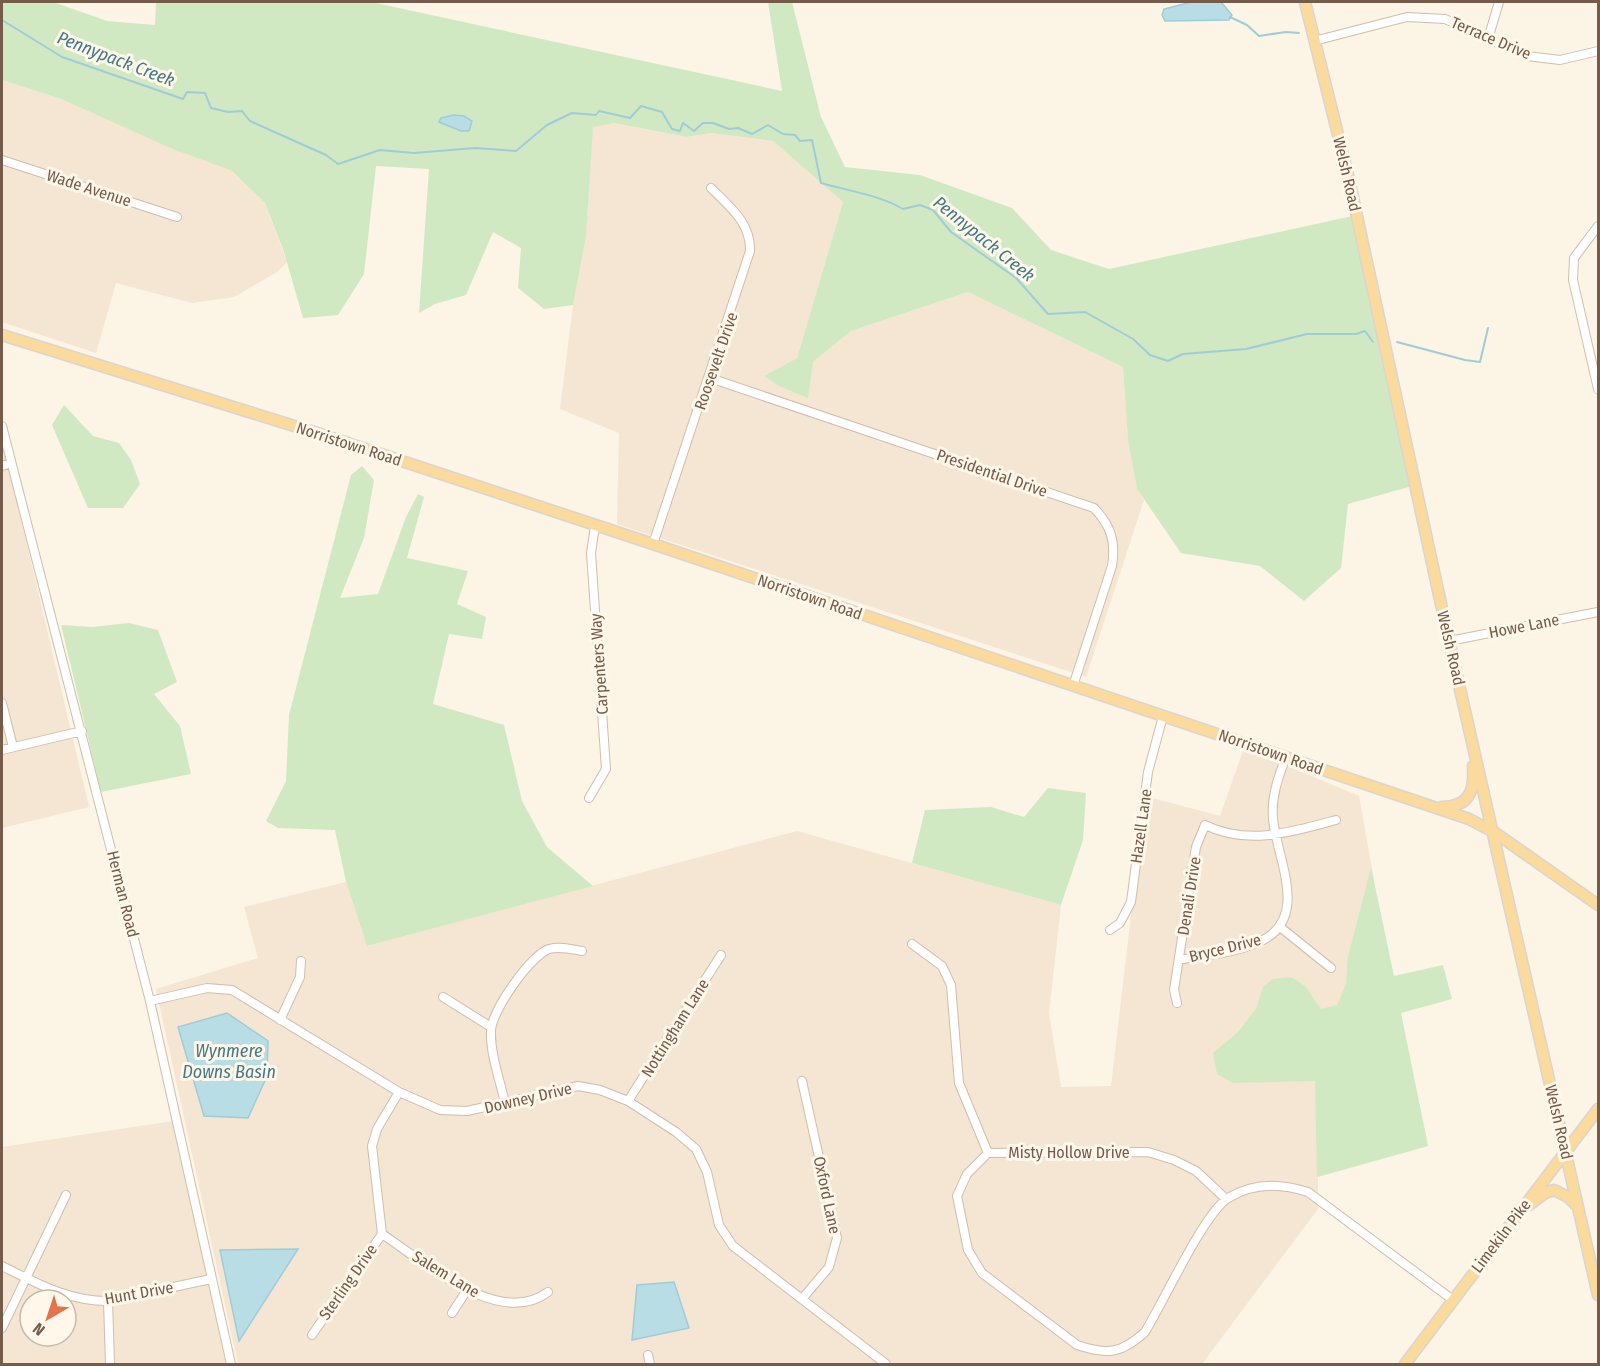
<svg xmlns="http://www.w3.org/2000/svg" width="1600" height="1366" viewBox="0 0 1600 1366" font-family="'Fira Sans Condensed',sans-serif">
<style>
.residential{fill:#f4e6d2;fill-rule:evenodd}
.green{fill:#d1e9c3}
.water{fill:#b9dde5;stroke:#9fccd7;stroke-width:1.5}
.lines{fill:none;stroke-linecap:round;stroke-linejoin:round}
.stream{stroke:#9fccd7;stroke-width:2}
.minor-casing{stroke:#cfbeae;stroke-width:10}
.major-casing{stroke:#dbd4d0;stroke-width:13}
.minor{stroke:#fff;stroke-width:8}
.major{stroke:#fadb9d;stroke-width:10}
.labels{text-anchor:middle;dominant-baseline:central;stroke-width:6;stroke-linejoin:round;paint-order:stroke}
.street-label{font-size:16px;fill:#745b4a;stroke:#fff8ea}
.water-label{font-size:18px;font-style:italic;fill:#447a87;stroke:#fff8ea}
</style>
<rect width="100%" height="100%" fill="#fcf4e4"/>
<path class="residential" d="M 2,80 L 61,99 L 170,148 L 232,171 L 265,203 L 287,262 L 277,272 L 234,297 L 192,303 L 116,283 L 96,353 L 2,322 Z
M 614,123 L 687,137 L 711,133 L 773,141 L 843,202 L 797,358 L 765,376 L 813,362 L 851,331 L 968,292 L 1123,367 L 1128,441 L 1137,489 L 1144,500 L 1086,677 L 617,524 L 619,433 L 560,409 L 573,305 L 586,237 L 592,126 Z
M 2,439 L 89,807 L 2,828 Z
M 1244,748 L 1359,796 L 1376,892 L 1428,1146 L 1318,1177 L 1318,1209 L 1202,1364 L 238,1364 L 156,989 L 258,958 L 244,907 L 346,882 L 367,946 L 797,831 L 1061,905 L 1049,1013 L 1061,1087 L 1111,1086 L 1145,796 L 1220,816 Z
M 173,1121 L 226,1364 L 2,1364 L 2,1147 ZM 30,1300 L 66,1300 L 66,1336 L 30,1336 Z"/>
<path class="green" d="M 2,2 L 53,2 L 107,21 L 155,25 L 156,2 L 371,2 L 782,91 L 768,2 L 792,2 L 821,117 L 845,167 L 920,175 L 1012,208 L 1051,250 L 1109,269 L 1357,215 L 1416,485 L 1348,504 L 1341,568 L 1304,601 L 1260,566 L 1181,553 L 1137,489 L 1128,441 L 1123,367 L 968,292 L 851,331 L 813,362 L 808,398 L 779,386 L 764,376 L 797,358 L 843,202 L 773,141 L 711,133 L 687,137 L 614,123 L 593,127 L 586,237 L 573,305 L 544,309 L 518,288 L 521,248 L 493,232 L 466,295 L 435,304 L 419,313 L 429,169 L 376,166 L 364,274 L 338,315 L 303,318 L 284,252 L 265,203 L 232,171 L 170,148 L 61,99 L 2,80 Z
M 64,405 L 93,436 L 119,443 L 131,460 L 140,484 L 123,508 L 88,508 L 52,425 Z
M 362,466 L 374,480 L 364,538 L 340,598 L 378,594 L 406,517 L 418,494 L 424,497 L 407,558 L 468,571 L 457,604 L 486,617 L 482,639 L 449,634 L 433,704 L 504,725 L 522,801 L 547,847 L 593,886 L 367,946 L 346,882 L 335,830 L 278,828 L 266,821 L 286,781 L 289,715 L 351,475 Z
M 129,623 L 158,630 L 177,682 L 154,694 L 180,726 L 191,774 L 101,792 L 61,625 L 92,627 Z
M 1048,788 L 1086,793 L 1083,840 L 1061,905 L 912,863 L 925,810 L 991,807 L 1024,817 Z
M 1371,867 L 1394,976 L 1443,965 L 1452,999 L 1401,1013 L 1428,1146 L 1317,1177 L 1315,1081 L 1233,1083 L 1217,1074 L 1213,1053 L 1238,1032 L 1256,1009 L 1263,987 L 1273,979 L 1291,977 L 1305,986 L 1321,1009 L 1337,1005 L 1346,984 L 1348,957 Z"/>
<path class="water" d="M 1191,2 L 1221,2 L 1232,15 L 1229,20 L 1165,21 L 1162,15 L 1164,9 Z
M 454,115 L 464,116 L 472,121 L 469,131 L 461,131 L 439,122 L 441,118 Z
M 227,1013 L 268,1041 L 267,1076 L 248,1118 L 204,1116 L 178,1027 Z
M 298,1249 L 239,1341 L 220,1250 Z
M 674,1282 L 689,1328 L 632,1340 L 637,1285 Z"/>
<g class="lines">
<path class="stream" d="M 1230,17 L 1247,25 L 1259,36 L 1286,32 L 1299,33
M 2,20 L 62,57 L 183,99 L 187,92 L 205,93 L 211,108 L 228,112 L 242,111 L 250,121 L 326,155 L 338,164 L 380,150 L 414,153 L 475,148 L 516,151 L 547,125 L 572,113 L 596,115 L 599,111 L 630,118 L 641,106 L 662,112 L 672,129 L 680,131 L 683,123 L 694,131 L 703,123 L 713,123 L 729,129 L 738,128 L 752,134 L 768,125 L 783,134 L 795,135 L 800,141 L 812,140 L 821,183 C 849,191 879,195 903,209 L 920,205 L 933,210 L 951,232 L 1016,278 L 1048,314 L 1085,312 L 1133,339 L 1150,355 L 1168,361 L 1183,354 L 1246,349 L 1307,334 L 1356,334 L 1365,331 L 1373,342
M 1397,342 L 1465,360 L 1480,362 L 1488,328"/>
<defs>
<path id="minor" d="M 1488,39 L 1499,2
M 1314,41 L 1407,17 L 1445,19 L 1527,56 L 1560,60 L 1598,51
M 2,160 L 177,217
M 1598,226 L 1574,258 L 1573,280 L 1598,389
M 710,378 L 1094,508 C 1111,526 1116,541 1112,566 L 1073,686
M 2,426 L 150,1001 L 231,1364
M 2,466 L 11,463
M 653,544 L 750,251 C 751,223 730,207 711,188
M 1449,641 L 1598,612
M 2,703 L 13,747
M 2,750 L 82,731
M 589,798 L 606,769 L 591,553 L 595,526
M 1280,927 L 1331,968
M 1110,930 L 1120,923 L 1131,902 L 1148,772 L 1163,716
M 912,944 L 942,966 L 951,985 L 959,1083 L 988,1153
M 1179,960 C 1205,955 1235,953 1259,942 C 1311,919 1277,860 1273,819 C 1271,798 1278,777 1286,757
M 443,997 L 491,1027
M 150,1001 L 207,988 L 232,990 L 399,1092 L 440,1110 L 467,1111 L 578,1086 L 600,1090 L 628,1101 L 676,1132 L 696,1149 L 707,1172 L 719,1225 L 733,1246 L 886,1364
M 1177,1003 L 1174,990 L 1196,847 L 1205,825 C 1248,846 1292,832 1336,820
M 280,1020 L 300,977 L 301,961
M 628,1101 L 721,955
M 505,1103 C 500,1080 490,1054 491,1030 C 493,1009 530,956 549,949 C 560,946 571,949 582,951
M 1226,1199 L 1196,1171 L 1174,1160 L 1148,1152 L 988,1153 L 967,1174 L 957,1196 L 968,1250 L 982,1273 L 1077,1345 C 1107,1355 1121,1354 1145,1332 C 1163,1303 1204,1213 1228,1198 C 1254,1182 1281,1183 1308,1192 L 1453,1300
M 382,1234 C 423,1261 499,1329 548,1292
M 2,1266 C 36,1283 68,1301 108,1301 L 211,1279
M 802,1299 L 829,1267 L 837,1238 L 802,1081
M 108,1301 L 110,1364
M 452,1313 L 467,1290
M 2,1328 L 66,1195
M 312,1335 L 382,1234 L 372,1146 L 377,1129 L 399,1092
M 648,1355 L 650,1364"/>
<path id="major" d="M 1305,2 L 1348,175 L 1449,641 L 1598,1295
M 2,335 L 320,434 L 653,544 L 1469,819 L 1494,832 L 1598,905
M 1442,807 C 1469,807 1475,791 1473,766
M 1529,1205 L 1545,1193 L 1554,1190 L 1568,1197 L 1578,1207
M 1405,1364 L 1598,1109"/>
</defs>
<use href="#minor" class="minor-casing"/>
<use href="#major" class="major-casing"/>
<use href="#minor" class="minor"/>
<use href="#major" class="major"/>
</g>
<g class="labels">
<g class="street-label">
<text transform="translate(1491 38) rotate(23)">Terrace Drive</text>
<text transform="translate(1347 174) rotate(77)">Welsh Road</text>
<text transform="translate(89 188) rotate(18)">Wade Avenue</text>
<text transform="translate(716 361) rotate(-71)">Roosevelt Drive</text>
<text transform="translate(349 444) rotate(18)">Norristown Road</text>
<text transform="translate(992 473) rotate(19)">Presidential Drive</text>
<text transform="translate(810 597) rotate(19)">Norristown Road</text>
<text transform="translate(1524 626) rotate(-11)">Howe Lane</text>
<text transform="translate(1451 648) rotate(77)">Welsh Road</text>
<text transform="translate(599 664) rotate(-94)">Carpenters Way</text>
<text transform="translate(1271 752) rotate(19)">Norristown Road</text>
<text transform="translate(1141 826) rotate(-82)">Hazell Lane</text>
<text transform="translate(123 894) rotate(76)">Herman Road</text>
<text transform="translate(1189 896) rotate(-81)">Denali Drive</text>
<text transform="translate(1225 948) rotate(-14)">Bryce Drive</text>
<text transform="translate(675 1028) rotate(-58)">Nottingham Lane</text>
<text transform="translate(528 1098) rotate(-13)">Downey Drive</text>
<text transform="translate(1559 1122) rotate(77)">Welsh Road</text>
<text x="1069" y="1152">Misty Hollow Drive</text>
<text transform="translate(827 1195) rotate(78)">Oxford Lane</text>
<text transform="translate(1501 1236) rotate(-53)">Limekiln Pike</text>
<text transform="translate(446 1274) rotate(31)">Salem Lane</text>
<text transform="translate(348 1282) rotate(-55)">Sterling Drive</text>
<text transform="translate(139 1293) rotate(-10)">Hunt Drive</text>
</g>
<g class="water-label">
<text transform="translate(116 59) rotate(21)">Pennypack Creek</text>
<text transform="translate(984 239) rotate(39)">Pennypack Creek</text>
<text x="229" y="1051">Wynmere<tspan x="229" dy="21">Downs Basin</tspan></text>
</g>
</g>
<rect width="1600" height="1366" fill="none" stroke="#745b4a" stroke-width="6"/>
<g transform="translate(48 1318) rotate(219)"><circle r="28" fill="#fff8ea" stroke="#c7b9aa" stroke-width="1.5"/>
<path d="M0-4.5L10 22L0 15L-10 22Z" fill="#e5734a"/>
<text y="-9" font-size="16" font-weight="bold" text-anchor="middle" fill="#745b4a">N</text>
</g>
</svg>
